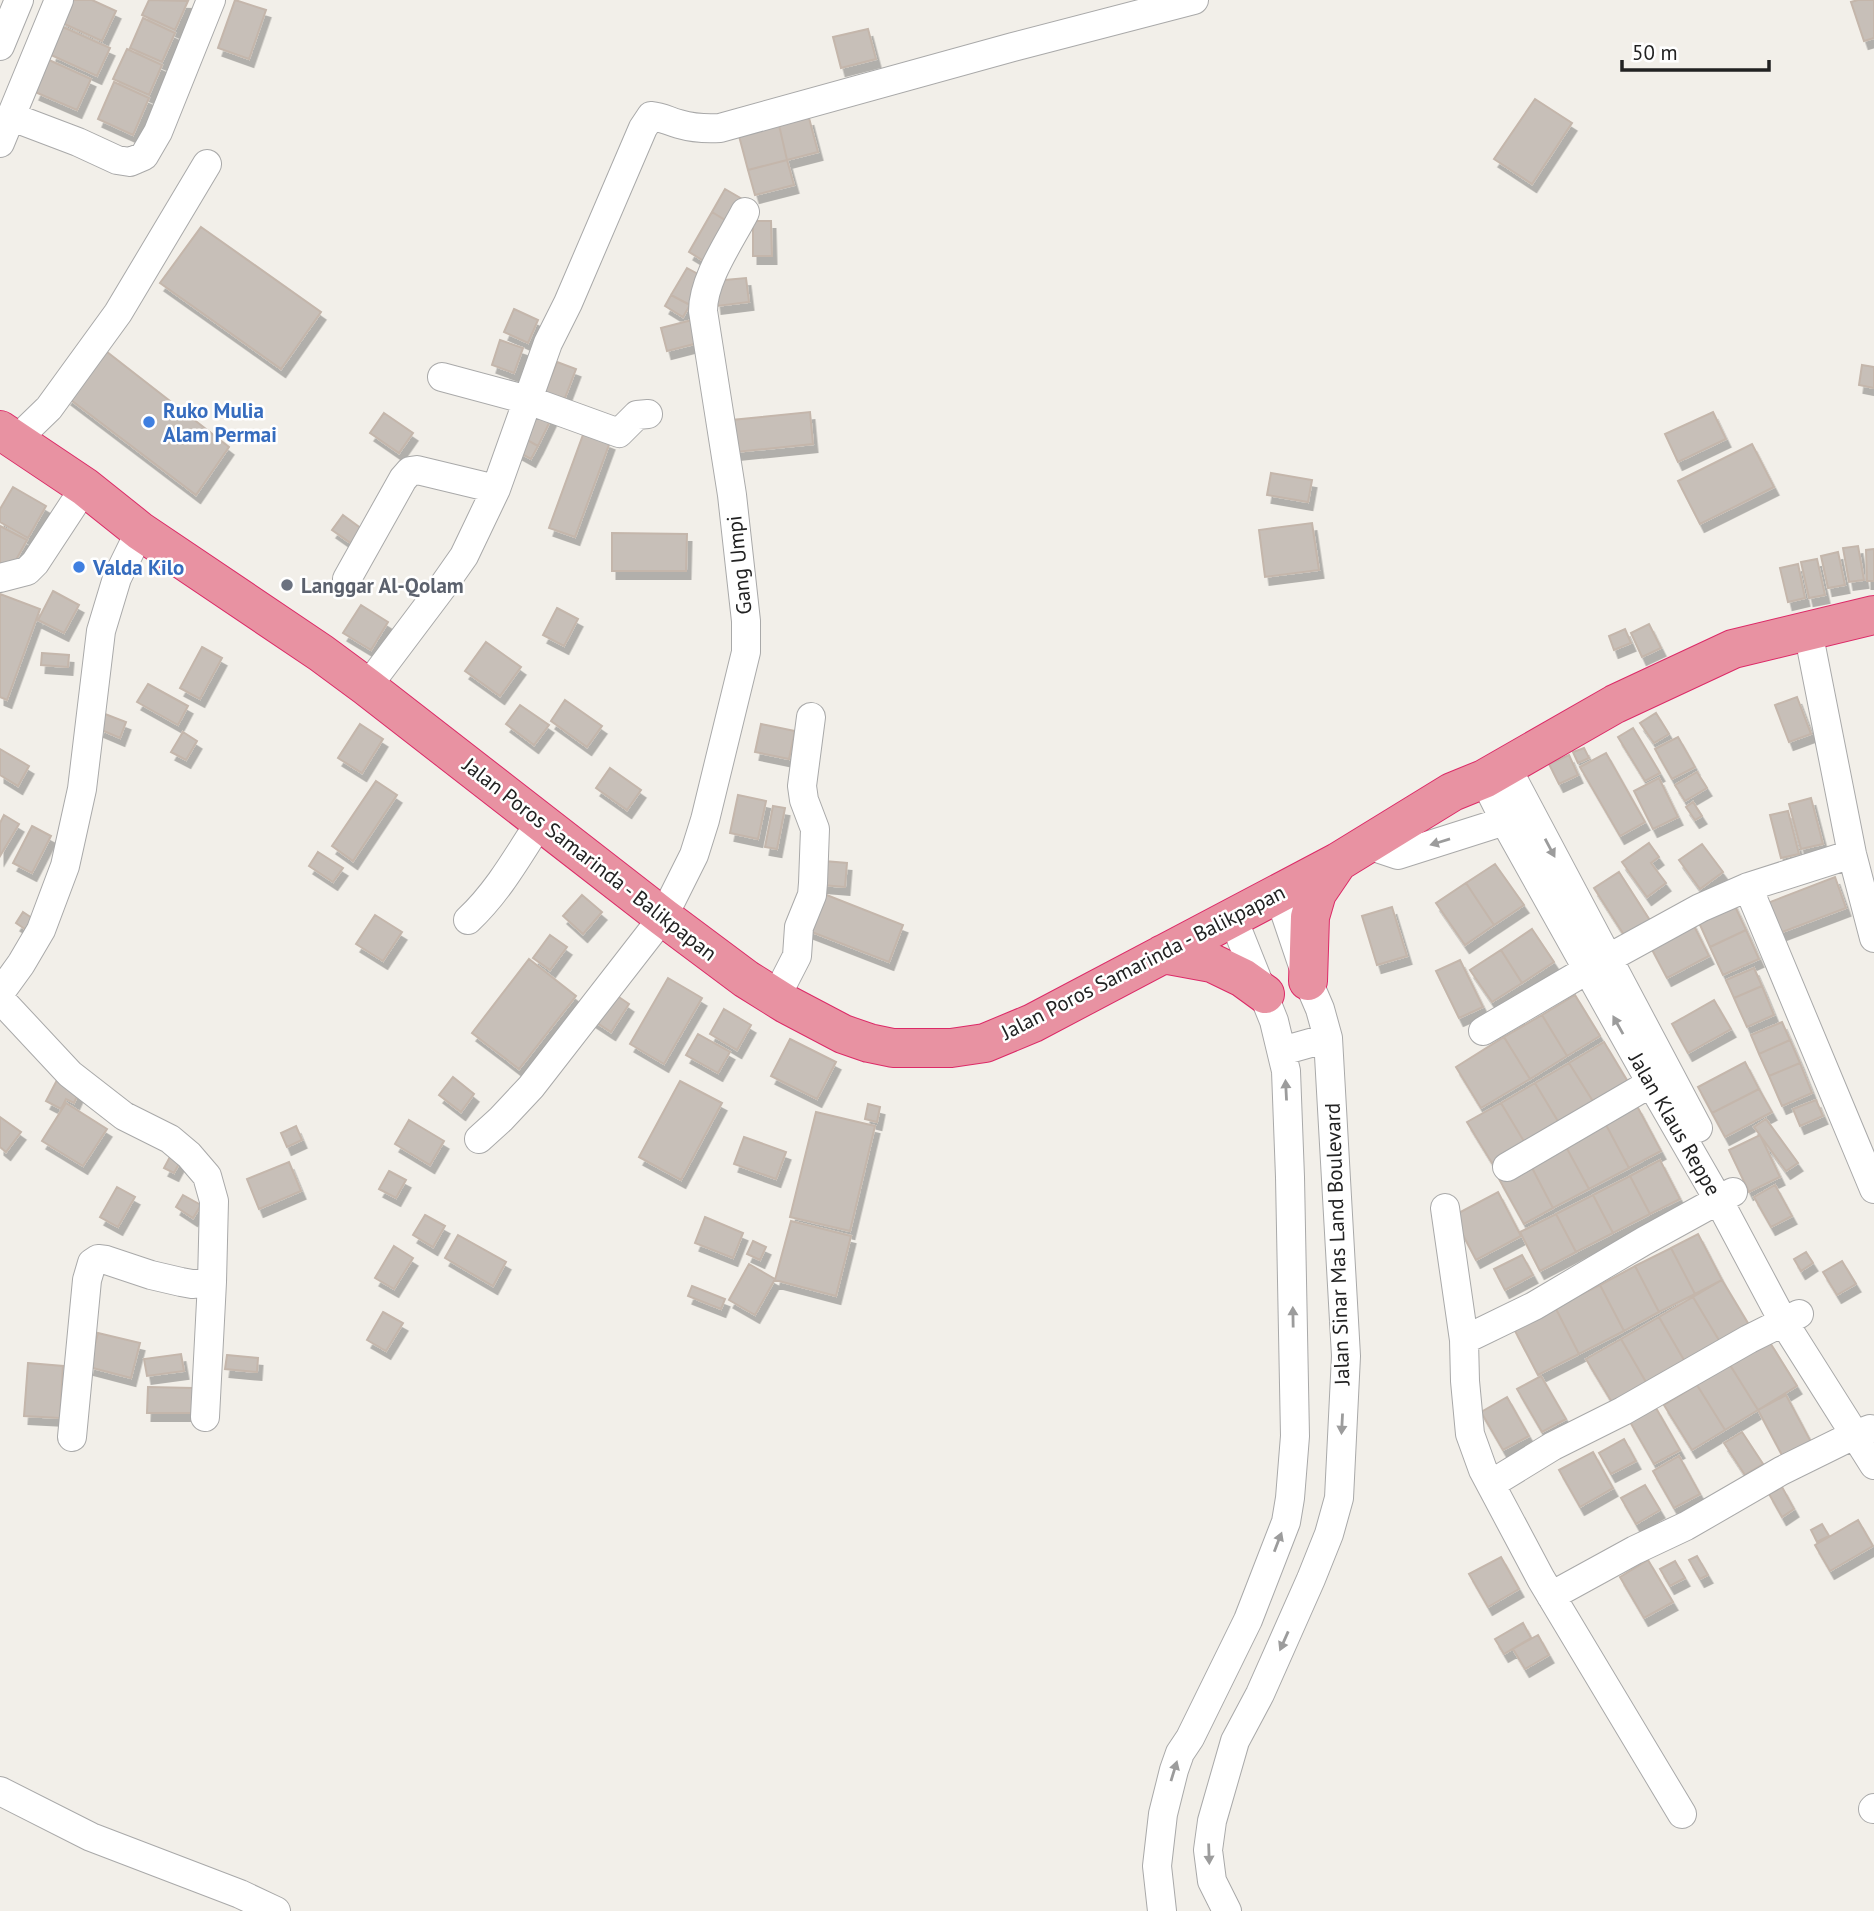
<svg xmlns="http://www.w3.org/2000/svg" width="1874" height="1911" viewBox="0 0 1874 1911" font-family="'PT Sans',sans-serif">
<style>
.building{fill:#c7bfb8;stroke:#c4b6ab;stroke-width:2;filter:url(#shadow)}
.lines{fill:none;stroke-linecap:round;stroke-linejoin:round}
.minor-casing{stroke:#a9a9a9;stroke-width:30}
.highway-casing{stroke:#dc2a67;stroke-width:40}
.minor{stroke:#fff;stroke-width:28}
.highway{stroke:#e892a2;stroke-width:38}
.oneway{fill:#9c9c9c}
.shop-dot{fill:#3f7fe0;stroke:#fff;stroke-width:2.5}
.worship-dot{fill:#6b7280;stroke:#fff;stroke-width:2.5}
.labels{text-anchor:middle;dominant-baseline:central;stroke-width:5;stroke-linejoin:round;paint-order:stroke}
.shop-label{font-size:21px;font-weight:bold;fill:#366cbe;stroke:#fff;text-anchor:start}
.street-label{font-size:21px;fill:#222;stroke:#fff}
.worship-label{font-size:21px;font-weight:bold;fill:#5b616d;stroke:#fff;text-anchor:start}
</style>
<defs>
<filter id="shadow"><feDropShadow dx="4.5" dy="8" stdDeviation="0" flood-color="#0004"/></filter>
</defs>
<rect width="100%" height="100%" fill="#f2efe9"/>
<path class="building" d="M 70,0 L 92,0 L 116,11 L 102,41 L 60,22 Z
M 149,0 L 188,1 L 175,30 L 142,15 Z
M 235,0 L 266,10 L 249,59 L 218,48 Z
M 1858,0 L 1874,0 L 1874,38 L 1864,41 L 1851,2 Z
M 143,18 L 175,33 L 162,62 L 130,48 Z
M 63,27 L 110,48 L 97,76 L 51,55 Z
M 868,29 L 876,59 L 841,68 L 833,37 Z
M 127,49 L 162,65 L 149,95 L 113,79 Z
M 49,60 L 91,79 L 77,110 L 35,92 Z
M 114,82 L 149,98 L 133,135 L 98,119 Z
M 1535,99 L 1572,123 L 1532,184 L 1494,159 Z
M 809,118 L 818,152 L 787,160 L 779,125 Z
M 779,125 L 787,160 L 748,170 L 739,136 Z
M 787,160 L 794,185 L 755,195 L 748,170 Z
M 725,189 L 744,200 L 730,223 L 712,212 Z
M 712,212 L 730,223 L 707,263 L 689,252 Z
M 753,221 L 771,221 L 772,256 L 753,256 Z
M 201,227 L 321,312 L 281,369 L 160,283 Z
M 687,268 L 705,278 L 690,305 L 671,295 Z
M 746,278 L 749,302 L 717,306 L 714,281 Z
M 671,295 L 690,305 L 683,317 L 665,306 Z
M 514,309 L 538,320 L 528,343 L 504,332 Z
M 692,320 L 698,343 L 667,351 L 661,328 Z
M 500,340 L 523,348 L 514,373 L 492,365 Z
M 102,348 L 229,447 L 196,495 L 67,397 Z
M 557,362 L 576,369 L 563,403 L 543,396 Z
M 1862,365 L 1874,367 L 1874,388 L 1859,385 Z
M 536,409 L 552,417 L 538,446 L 522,437 Z
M 810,412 L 813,444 L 736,452 L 732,420 Z
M 1713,412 L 1726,439 L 1678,462 L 1665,434 Z
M 384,413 L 413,433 L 399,453 L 370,433 Z
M 584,432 L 610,442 L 575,537 L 549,528 Z
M 522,437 L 538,446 L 531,459 L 515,450 Z
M 1752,444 L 1774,487 L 1700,524 L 1678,481 Z
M 1271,473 L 1312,480 L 1308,502 L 1267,495 Z
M 13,487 L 46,506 L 28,538 L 0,522 L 0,509 Z
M 343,515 L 362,529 L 352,544 L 332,530 Z
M 1312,523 L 1319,570 L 1265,577 L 1259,530 Z
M 0,526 L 27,540 L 11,569 L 0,562 Z
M 612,533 L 687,534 L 686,571 L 612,571 Z
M 1858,546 L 1864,580 L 1849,582 L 1843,548 Z
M 1874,549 L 1874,581 L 1867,581 L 1866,550 Z
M 1838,552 L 1845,585 L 1828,588 L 1821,556 Z
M 1817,559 L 1825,595 L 1809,598 L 1801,562 Z
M 1798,564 L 1805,598 L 1788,602 L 1780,568 Z
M 53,591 L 79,605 L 64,633 L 38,620 Z
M 0,594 L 40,609 L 7,700 L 0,697 Z
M 361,605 L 388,622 L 371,650 L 343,633 Z
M 557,608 L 578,619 L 564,646 L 543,635 Z
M 1649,624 L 1661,648 L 1642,657 L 1631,633 Z
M 1625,629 L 1631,643 L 1614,650 L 1609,636 Z
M 486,642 L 521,667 L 500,696 L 465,671 Z
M 202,647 L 222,658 L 200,699 L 180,688 Z
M 42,653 L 69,655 L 68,667 L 41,665 Z
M 148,684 L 188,706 L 178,725 L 137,702 Z
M 1797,697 L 1811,734 L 1789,742 L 1775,705 Z
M 565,700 L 602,726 L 587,747 L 551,721 Z
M 520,705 L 549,725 L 534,745 L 506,724 Z
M 1656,713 L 1669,734 L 1654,743 L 1640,723 Z
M 105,714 L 126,722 L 120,738 L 99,729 Z
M 360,724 L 383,739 L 362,773 L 338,758 Z
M 761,724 L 795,731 L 789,759 L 755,752 Z
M 1633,728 L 1660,773 L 1645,781 L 1618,737 Z
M 183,732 L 197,741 L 186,760 L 171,752 Z
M 1678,737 L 1695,767 L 1672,779 L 1655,749 Z
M 1584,748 L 1589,758 L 1578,763 L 1573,752 Z
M 0,749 L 29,766 L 18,786 L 0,775 Z
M 1606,753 L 1645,822 L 1620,836 L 1580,767 Z
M 1569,755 L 1578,775 L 1559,784 L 1549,764 Z
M 610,768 L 641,790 L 627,810 L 596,788 Z
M 1697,772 L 1707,788 L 1685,801 L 1675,785 Z
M 1659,778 L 1678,817 L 1653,829 L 1634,791 Z
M 376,781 L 397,795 L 353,861 L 332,846 Z
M 738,795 L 766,801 L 758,839 L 730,833 Z
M 1811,798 L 1823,844 L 1801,849 L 1789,804 Z
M 1693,802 L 1702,816 L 1695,820 L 1686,807 Z
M 773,806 L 785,808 L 777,849 L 765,847 Z
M 1788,811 L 1799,854 L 1781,858 L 1770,815 Z
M 4,815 L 19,824 L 0,856 L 0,823 Z
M 32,826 L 51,836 L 32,873 L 13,863 Z
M 1649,843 L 1659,857 L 1651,863 L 1666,883 L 1647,897 L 1622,862 Z
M 1702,844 L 1723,872 L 1700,889 L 1679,860 Z
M 318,852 L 343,868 L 333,882 L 309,866 Z
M 824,861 L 847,863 L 845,887 L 822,885 Z
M 1495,864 L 1524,905 L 1494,925 L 1466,883 Z
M 1619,872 L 1651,922 L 1626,938 L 1594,888 Z
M 1835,877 L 1846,908 L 1777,934 L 1765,904 Z
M 1466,883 L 1494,925 L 1465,945 L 1436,903 Z
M 819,892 L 903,925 L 889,962 L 804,929 Z
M 582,895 L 602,912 L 583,934 L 563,916 Z
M 1732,900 L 1746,930 L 1710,947 L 1696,916 Z
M 1392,907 L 1407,956 L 1377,965 L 1362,916 Z
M 23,912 L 35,920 L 28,931 L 16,923 Z
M 375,915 L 402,932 L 383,961 L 356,944 Z
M 1691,920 L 1709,956 L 1667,978 L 1648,942 Z
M 1532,929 L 1554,962 L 1522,983 L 1501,950 Z
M 1746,930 L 1759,959 L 1723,975 L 1710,947 Z
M 550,935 L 567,947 L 550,970 L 533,958 Z
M 1501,950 L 1522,983 L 1492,1002 L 1470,970 Z
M 529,959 L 576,996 L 519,1069 L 472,1033 Z
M 1460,960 L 1483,1007 L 1459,1018 L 1436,971 Z
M 1754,968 L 1762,986 L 1734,998 L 1726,980 Z
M 668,978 L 702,998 L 664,1064 L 630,1044 Z
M 1762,986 L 1774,1015 L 1747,1027 L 1734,998 Z
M 610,991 L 629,1004 L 611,1032 L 591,1019 Z
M 1575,995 L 1600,1036 L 1567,1056 L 1542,1015 Z
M 1714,1000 L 1731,1029 L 1688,1053 L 1672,1024 Z
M 724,1009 L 751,1025 L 737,1050 L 710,1034 Z
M 1542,1015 L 1567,1056 L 1530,1079 L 1504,1037 Z
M 1782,1022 L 1790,1040 L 1759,1054 L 1751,1035 Z
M 698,1034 L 730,1052 L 718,1073 L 686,1055 Z
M 1504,1037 L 1530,1079 L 1481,1108 L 1456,1067 Z
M 790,1039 L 836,1062 L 817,1099 L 771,1076 Z
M 1790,1040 L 1800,1063 L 1769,1076 L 1759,1054 Z
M 1604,1042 L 1628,1082 L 1594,1103 L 1569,1063 Z
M 1745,1062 L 1759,1089 L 1712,1113 L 1698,1087 Z
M 1569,1063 L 1594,1103 L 1559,1123 L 1535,1083 Z
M 1800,1063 L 1812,1093 L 1782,1106 L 1769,1076 Z
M 453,1077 L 474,1094 L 461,1112 L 439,1095 Z
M 57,1080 L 79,1092 L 74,1103 L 66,1099 L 61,1109 L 46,1101 Z
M 680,1081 L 722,1103 L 681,1180 L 639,1157 Z
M 1535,1083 L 1559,1123 L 1525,1143 L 1501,1103 Z
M 1759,1089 L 1772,1112 L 1725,1137 L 1712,1113 Z
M 1816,1100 L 1823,1116 L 1800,1126 L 1793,1109 Z
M 66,1103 L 107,1129 L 83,1166 L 42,1141 Z
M 1501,1103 L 1525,1143 L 1492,1163 L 1467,1122 Z
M 868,1104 L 880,1107 L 877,1122 L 865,1119 Z
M 1637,1106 L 1661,1151 L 1629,1168 L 1605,1123 Z
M 816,1112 L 875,1126 L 850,1231 L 790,1217 Z
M 0,1117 L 21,1132 L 6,1152 L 0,1147 Z
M 1766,1119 L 1798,1163 L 1786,1171 L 1754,1127 Z
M 409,1120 L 444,1141 L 430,1165 L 395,1144 Z
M 1605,1123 L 1629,1168 L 1589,1189 L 1565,1145 Z
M 296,1126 L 302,1140 L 287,1147 L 281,1133 Z
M 1760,1135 L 1780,1177 L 1749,1192 L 1729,1150 Z
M 744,1137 L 786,1152 L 776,1179 L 734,1164 Z
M 1565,1145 L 1589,1189 L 1553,1208 L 1530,1164 Z
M 172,1153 L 182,1158 L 174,1173 L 164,1168 Z
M 1660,1160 L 1680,1199 L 1650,1214 L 1630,1176 Z
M 289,1162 L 301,1191 L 259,1209 L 247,1179 Z
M 1530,1164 L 1553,1208 L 1524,1224 L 1499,1179 Z
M 389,1171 L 406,1180 L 396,1198 L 379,1189 Z
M 1630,1176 L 1650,1214 L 1613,1233 L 1593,1195 Z
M 1775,1185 L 1792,1216 L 1771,1227 L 1754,1197 Z
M 117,1187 L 135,1197 L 118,1227 L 100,1217 Z
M 1498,1192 L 1521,1236 L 1476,1260 L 1453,1216 Z
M 183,1195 L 201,1205 L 193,1218 L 176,1207 Z
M 1593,1195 L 1613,1233 L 1576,1252 L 1556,1214 Z
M 1556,1214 L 1576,1252 L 1540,1271 L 1520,1232 Z
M 425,1215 L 445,1226 L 433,1247 L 413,1235 Z
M 705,1217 L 743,1233 L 733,1258 L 695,1243 Z
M 791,1221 L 851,1236 L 836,1296 L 775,1280 Z
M 1698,1234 L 1722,1280 L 1695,1294 L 1671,1248 Z
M 458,1235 L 506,1262 L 493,1286 L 445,1258 Z
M 753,1241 L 766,1247 L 760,1260 L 747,1254 Z
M 394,1246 L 413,1258 L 394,1289 L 375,1278 Z
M 1671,1248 L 1695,1294 L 1659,1312 L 1635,1266 Z
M 1806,1252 L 1813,1263 L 1801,1271 L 1794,1259 Z
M 1522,1255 L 1533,1275 L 1505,1290 L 1494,1269 Z
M 1842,1261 L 1856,1284 L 1837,1295 L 1823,1272 Z
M 749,1264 L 775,1279 L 755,1315 L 729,1300 Z
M 1635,1266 L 1659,1312 L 1624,1331 L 1600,1285 Z
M 1722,1280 L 1752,1330 L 1723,1347 L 1693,1297 Z
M 1600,1285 L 1624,1331 L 1579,1354 L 1555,1307 Z
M 692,1286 L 725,1299 L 721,1309 L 688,1296 Z
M 1693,1297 L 1723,1347 L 1688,1367 L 1659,1317 Z
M 1555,1307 L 1579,1354 L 1538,1375 L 1514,1329 Z
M 383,1312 L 403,1323 L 386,1351 L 367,1340 Z
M 1659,1317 L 1688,1367 L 1650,1389 L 1621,1339 Z
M 98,1333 L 140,1343 L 131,1378 L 89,1367 Z
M 1621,1339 L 1650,1389 L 1616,1409 L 1586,1359 Z
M 1769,1341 L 1797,1386 L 1758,1410 L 1730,1365 Z
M 181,1354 L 184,1371 L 147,1376 L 144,1359 Z
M 227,1355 L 258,1358 L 257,1372 L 225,1369 Z
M 28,1363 L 63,1366 L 60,1418 L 24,1416 Z
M 1730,1365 L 1758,1410 L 1725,1430 L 1697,1385 Z
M 1541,1376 L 1566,1419 L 1542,1432 L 1517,1389 Z
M 1697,1385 L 1725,1430 L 1692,1450 L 1664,1405 Z
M 148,1387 L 193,1388 L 193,1413 L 147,1413 Z
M 1786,1395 L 1811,1442 L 1783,1457 L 1758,1410 Z
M 1507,1397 L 1529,1436 L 1503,1450 L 1481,1412 Z
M 1656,1408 L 1680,1450 L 1654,1464 L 1630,1422 Z
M 1742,1432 L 1763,1464 L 1745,1475 L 1724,1443 Z
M 1624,1439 L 1636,1461 L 1611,1474 L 1599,1453 Z
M 1593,1452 L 1613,1488 L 1580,1507 L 1559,1470 Z
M 1679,1456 L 1700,1494 L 1674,1508 L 1653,1471 Z
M 1645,1485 L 1660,1510 L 1636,1524 L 1621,1498 Z
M 1782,1487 L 1794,1509 L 1782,1517 L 1769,1494 Z
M 1858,1520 L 1873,1546 L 1830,1571 L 1815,1545 Z
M 1822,1524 L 1829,1536 L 1817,1542 L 1811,1530 Z
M 1697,1556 L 1708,1575 L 1700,1579 L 1689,1560 Z
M 1501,1557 L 1519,1589 L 1488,1607 L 1469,1574 Z
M 1648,1560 L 1673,1602 L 1644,1618 L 1620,1577 Z
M 1675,1561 L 1685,1578 L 1670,1586 L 1660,1569 Z
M 1523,1623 L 1531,1638 L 1504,1654 L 1495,1639 Z
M 1538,1635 L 1549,1655 L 1525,1669 L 1513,1649 Z"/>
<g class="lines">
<defs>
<path id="minor" d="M 0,46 L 19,0
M 12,117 L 78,142 L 117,160 L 130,162 L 144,156 L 158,132 L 211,0
M 0,143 L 59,0
M 442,377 L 528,400 L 619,433 L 637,415 L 648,414
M 15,441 L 49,408 L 118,313 L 207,164
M 0,578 L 27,571 L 35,563 L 85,487
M 347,579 L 403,479 L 410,471 L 417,470 L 496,489
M 1808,631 L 1852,854 L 1874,938
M 367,687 L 443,586 L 464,556 L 496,489 L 548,343 L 568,303 L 643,128 L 651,116 C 662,117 668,121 679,124 C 693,128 706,129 720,128 L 1013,47 L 1194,0
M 1506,766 L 1698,1128
M 1484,779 L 1510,831 L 1651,1083 L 1719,1201 L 1783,1321 L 1874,1465
M 1365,844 L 1398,855 L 1505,821
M 1748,887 L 1874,1189
M 468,920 C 498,892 518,856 540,822
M 0,993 L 21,964 L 41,930 L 65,866 L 82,789 L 101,631 L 117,578 L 140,531
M 776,997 L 797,956 L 799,927 L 812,895 L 813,883 L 815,829 L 804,800 L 802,786 L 811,717
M 0,999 L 70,1074 L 124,1116 L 170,1139 L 189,1155 L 207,1176 L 214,1201 L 212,1282 L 205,1417
M 1483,1031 L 1587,970 L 1700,908 L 1748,887 L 1852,854
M 1282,1051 L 1328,1038
M 479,1139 L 501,1119 L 531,1087 L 663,917 L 694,855 L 705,820 L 746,652 L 746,621 L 732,495 L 703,311 C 703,279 730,241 745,212
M 1507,1167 L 1651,1083 L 1667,1076
M 1445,1208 L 1464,1340 L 1465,1381 L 1470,1434 L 1483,1470 L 1541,1579 L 1682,1814
M 1464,1340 L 1534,1306 L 1644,1241 L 1733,1192
M 72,1437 L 87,1280 L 92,1263 L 98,1259 L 106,1260 L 151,1275 L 181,1282 L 192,1284 L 212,1282
M 1491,1484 L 1553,1446 L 1623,1411 L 1749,1339 L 1799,1314
M 1551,1596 L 1635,1550 L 1686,1526 L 1781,1471 L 1854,1435 L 1870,1429
M 0,1791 L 91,1837 L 240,1894 L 276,1911
M 1873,1809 L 1874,1808
M 1162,1911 L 1157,1866 L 1163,1814 L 1174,1770 L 1180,1753 L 1190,1738 L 1248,1620 L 1286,1522 L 1290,1498 L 1295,1436 L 1290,1177 L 1286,1071 L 1274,1021 L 1232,916
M 1227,1911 L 1212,1881 L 1208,1850 L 1212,1821 L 1235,1741 L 1260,1694 L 1311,1579 L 1329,1534 L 1339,1498 L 1346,1356 L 1328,1038 L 1320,1009 L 1308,981 L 1278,892"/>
<path id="highway" d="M 0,430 L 85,487 L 140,531 L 321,653 L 367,687 L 663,917 L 746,979 L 786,1004 L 843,1034 L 869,1043 L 893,1048 L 951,1048 L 985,1043 L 1033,1023 L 1338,862 L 1452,792 L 1484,779 L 1615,704 L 1733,649 L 1874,615
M 1163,954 L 1212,963 L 1243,978 L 1265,994
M 1308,981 L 1310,917 L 1317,893 L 1338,862"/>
</defs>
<use href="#minor" class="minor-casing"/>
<use href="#highway" class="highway-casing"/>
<use href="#minor" class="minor"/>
<use href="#highway" class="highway"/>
</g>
<defs><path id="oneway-solid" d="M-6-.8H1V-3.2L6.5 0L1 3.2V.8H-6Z" transform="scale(1.75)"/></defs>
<g class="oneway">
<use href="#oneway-solid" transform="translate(1440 842) rotate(163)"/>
<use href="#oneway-solid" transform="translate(1550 848) rotate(62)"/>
<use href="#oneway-solid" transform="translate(1618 1025) rotate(-119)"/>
<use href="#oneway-solid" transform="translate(1286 1090) rotate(-93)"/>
<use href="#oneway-solid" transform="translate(1293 1317) rotate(-91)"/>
<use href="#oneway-solid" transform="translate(1342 1424) rotate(93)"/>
<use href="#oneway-solid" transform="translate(1278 1542) rotate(-69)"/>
<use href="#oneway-solid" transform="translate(1284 1641) rotate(114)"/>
<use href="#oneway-solid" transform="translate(1174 1771) rotate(-73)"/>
<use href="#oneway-solid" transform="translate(1209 1854) rotate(88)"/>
</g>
<g class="shop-dot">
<circle cx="149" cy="422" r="7"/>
<circle cx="79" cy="567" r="7"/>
</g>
<circle class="worship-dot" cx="287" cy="585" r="7"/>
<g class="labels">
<g class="shop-label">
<text x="163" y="410">Ruko Mulia<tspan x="163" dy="24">Alam Permai</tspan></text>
<text x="93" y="567">Valda Kilo</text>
</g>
<g class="street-label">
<text transform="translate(739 565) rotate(-96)">Gang Umpi</text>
<text transform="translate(590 859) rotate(38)">Jalan Poros Samarinda - Balikpapan</text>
<text transform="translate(1143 962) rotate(-27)">Jalan Poros Samarinda - Balikpapan</text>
<text transform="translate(1675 1124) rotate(60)">Jalan Klaus Reppe</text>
<text transform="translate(1337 1244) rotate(-92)">Jalan Sinar Mas Land Boulevard</text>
</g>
<g class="worship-label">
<text x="301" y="585">Langgar Al-Qolam</text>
</g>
</g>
<path d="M1622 60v10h147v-10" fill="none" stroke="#222222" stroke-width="3.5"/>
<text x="1632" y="60" font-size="21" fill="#222222" stroke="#ffffff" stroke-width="5" paint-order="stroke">50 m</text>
</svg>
